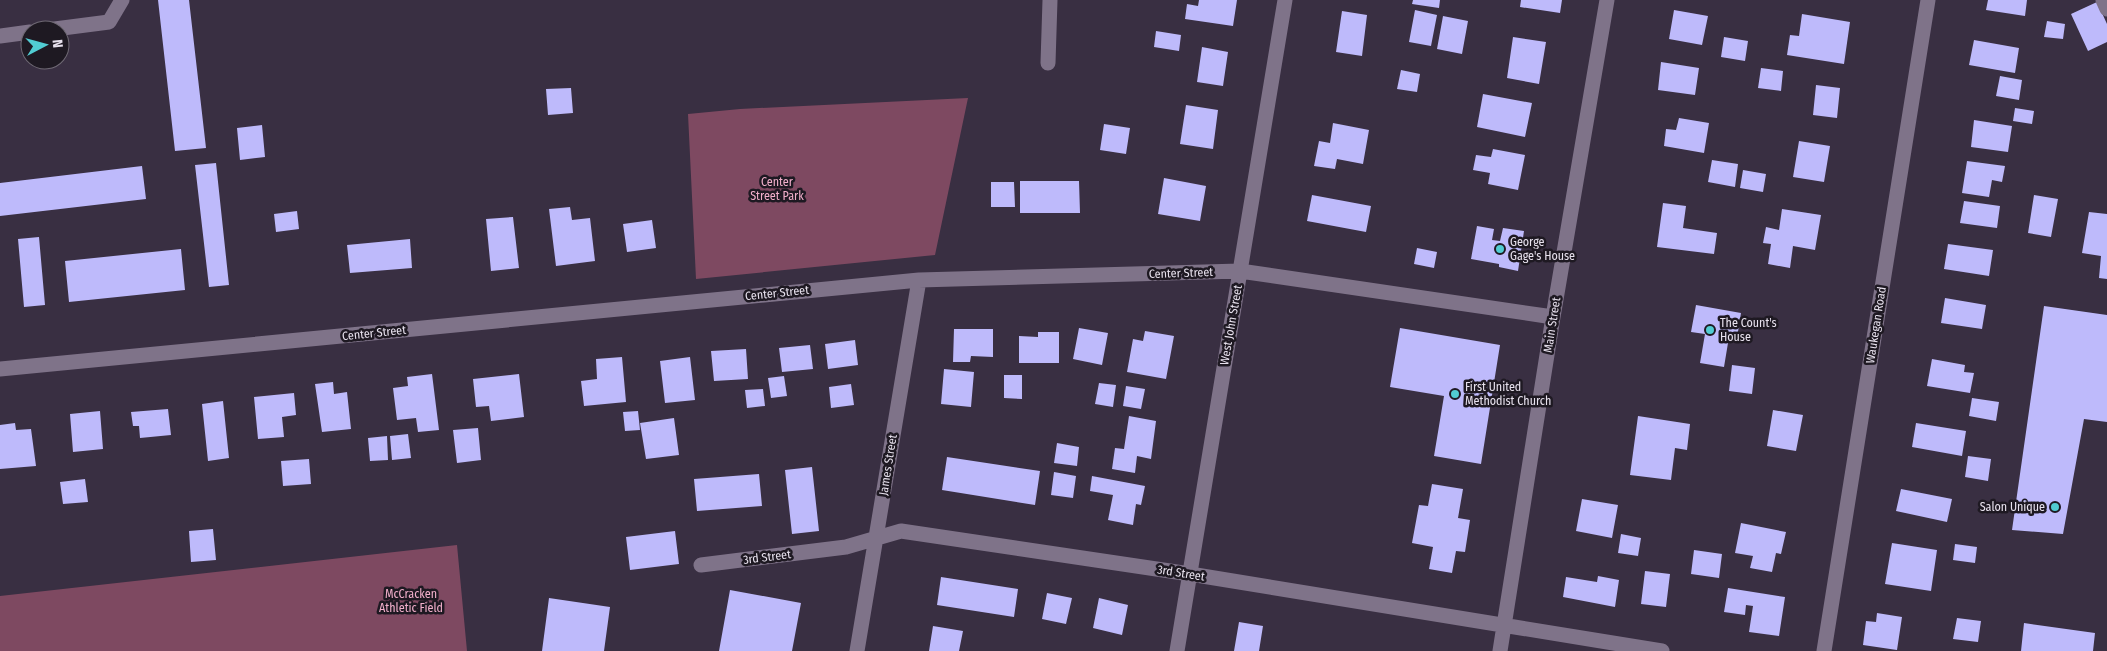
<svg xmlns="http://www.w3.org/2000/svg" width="2107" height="651" viewBox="0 0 2107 651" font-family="'Fira Sans Condensed',sans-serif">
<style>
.green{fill:#7e4961}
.building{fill:#bebafb}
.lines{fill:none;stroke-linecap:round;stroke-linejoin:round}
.minor{stroke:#7f7389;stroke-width:15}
.poi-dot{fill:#51ccd2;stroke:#1e1922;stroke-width:2}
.labels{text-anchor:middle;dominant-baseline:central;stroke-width:5;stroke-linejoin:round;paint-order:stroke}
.park-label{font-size:12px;fill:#f2afcb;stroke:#1e1922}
.poi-label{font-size:12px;fill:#e8e2ee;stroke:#1e1922;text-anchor:start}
.street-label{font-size:12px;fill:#e8e2ee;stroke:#1e1922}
</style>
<rect width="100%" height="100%" fill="#392f42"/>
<path class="green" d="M 968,98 L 935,255 L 696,279 L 688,114 L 740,109 Z
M 457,545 L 467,651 L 0,651 L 0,596 Z"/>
<path class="building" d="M 158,0 L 189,0 L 206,148 L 175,151 Z
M 1199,0 L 1237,0 L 1233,26 L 1185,19 L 1187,4 L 1198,6 Z
M 1413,0 L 1440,0 L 1439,8 L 1412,4 Z
M 1521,0 L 1562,0 L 1560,13 L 1520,7 Z
M 1988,0 L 2027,0 L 2025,16 L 1986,10 Z
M 2097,2 L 2107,24 L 2107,42 L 2088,51 L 2071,14 Z
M 1415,10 L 1437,15 L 1431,46 L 1409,42 Z
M 1674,10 L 1708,16 L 1702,45 L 1669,39 Z
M 1342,11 L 1367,15 L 1362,56 L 1336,52 Z
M 1802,14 L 1850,22 L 1844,64 L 1787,55 L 1790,35 L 1799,36 Z
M 1443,16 L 1468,21 L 1462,54 L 1437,49 Z
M 2047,21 L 2065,24 L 2063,39 L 2044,37 Z
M 1156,31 L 1181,35 L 1179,51 L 1154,47 Z
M 1513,37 L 1546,42 L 1539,84 L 1507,78 Z
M 1724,37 L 1748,41 L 1745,61 L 1721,57 Z
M 1974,40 L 2019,48 L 2015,73 L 1969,65 Z
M 1202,47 L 1228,52 L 1223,86 L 1197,82 Z
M 1661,62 L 1699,68 L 1695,95 L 1658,90 Z
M 1761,68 L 1783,71 L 1781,91 L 1758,88 Z
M 1401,70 L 1420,74 L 1417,92 L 1397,89 Z
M 2000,76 L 2022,80 L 2019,100 L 1996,96 Z
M 1816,85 L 1840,88 L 1837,118 L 1813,115 Z
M 571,88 L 573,113 L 548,115 L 546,89 Z
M 1483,94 L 1532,103 L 1525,137 L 1477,127 Z
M 1186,105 L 1218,110 L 1213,149 L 1180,144 Z
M 2015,108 L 2034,111 L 2032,124 L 2013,121 Z
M 1679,118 L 1709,123 L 1704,153 L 1664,146 L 1666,129 L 1676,130 Z
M 1974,120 L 2012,126 L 2008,152 L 1971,147 Z
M 1333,123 L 1369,130 L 1363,164 L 1337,159 L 1335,169 L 1314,166 L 1319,141 L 1330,143 Z
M 1104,124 L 1130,128 L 1126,154 L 1100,150 Z
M 262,125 L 265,157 L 240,160 L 237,128 Z
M 1799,141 L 1830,146 L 1824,182 L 1793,177 Z
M 1493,149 L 1525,155 L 1518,190 L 1488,184 L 1490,173 L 1473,170 L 1476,155 L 1491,157 Z
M 1712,160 L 1738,164 L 1735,187 L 1708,182 Z
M 1967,161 L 2005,166 L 2002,182 L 1992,180 L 1989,197 L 1962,193 Z
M 216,163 L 229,285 L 209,287 L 195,165 Z
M 142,166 L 146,199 L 0,216 L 0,183 Z
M 1743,170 L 1766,174 L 1763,192 L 1740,188 Z
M 1164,178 L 1206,186 L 1200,221 L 1158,214 Z
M 1020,181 L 1079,181 L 1080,213 L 1020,213 Z
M 991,182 L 1014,182 L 1015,207 L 991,207 Z
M 1312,195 L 1371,206 L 1366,232 L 1307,221 Z
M 2034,195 L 2058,199 L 2051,237 L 2028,233 Z
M 1964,201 L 2000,206 L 1997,228 L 1960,223 Z
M 1663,203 L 1686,206 L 1683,228 L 1717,233 L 1714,254 L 1657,247 Z
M 570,207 L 572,220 L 590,218 L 595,261 L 556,266 L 549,209 Z
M 1782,209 L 1821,215 L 1815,250 L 1793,246 L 1790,268 L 1768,264 L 1771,244 L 1763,243 L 1766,227 L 1779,230 Z
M 297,211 L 299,229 L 276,232 L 274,214 Z
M 2089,212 L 2107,214 L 2107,279 L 2099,278 L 2101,256 L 2082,253 Z
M 513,217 L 519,268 L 491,271 L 486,219 Z
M 652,220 L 656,248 L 627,252 L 623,224 Z
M 1477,226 L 1494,229 L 1492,240 L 1500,241 L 1503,228 L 1524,231 L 1518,271 L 1499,267 L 1499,264 L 1471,259 Z
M 39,237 L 45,305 L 24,307 L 18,239 Z
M 410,239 L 412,268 L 350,273 L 347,245 Z
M 1948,244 L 1993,250 L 1989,276 L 1944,269 Z
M 1417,248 L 1437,252 L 1434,268 L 1414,264 Z
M 181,249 L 185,290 L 69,302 L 65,261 Z
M 1945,298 L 1986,305 L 1982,329 L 1941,323 Z
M 1696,305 L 1741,313 L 1737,338 L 1729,337 L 1724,367 L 1700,363 L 1705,334 L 1691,332 Z
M 2044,306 L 2107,315 L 2107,422 L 2084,419 L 2063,534 L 2012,530 Z
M 1079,328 L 1108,333 L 1102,365 L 1073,359 Z
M 1400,328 L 1500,345 L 1481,464 L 1434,456 L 1444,396 L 1390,387 Z
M 954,329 L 993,329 L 993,357 L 971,356 L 970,362 L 953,362 Z
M 1145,331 L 1174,336 L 1166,379 L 1127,372 L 1133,339 L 1143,341 Z
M 1038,332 L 1059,332 L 1059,363 L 1019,363 L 1019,336 L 1038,337 Z
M 855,340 L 858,365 L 828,369 L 825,344 Z
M 810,345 L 813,369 L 782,372 L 779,348 Z
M 746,349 L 748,379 L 714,381 L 711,351 Z
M 622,357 L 626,402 L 584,406 L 581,381 L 597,379 L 596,359 Z
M 690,357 L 695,400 L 665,403 L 660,361 Z
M 1932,359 L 1965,365 L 1964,372 L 1974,373 L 1970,393 L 1927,386 Z
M 1732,365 L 1755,368 L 1752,394 L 1729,391 Z
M 944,369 L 974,372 L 971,407 L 941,404 Z
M 432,374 L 439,430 L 418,432 L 416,418 L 397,420 L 393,388 L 408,386 L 407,377 Z
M 519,374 L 524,417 L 491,421 L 489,406 L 476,407 L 473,379 Z
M 1004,375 L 1022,375 L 1022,399 L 1004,398 Z
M 784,376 L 787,396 L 771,398 L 768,378 Z
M 333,382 L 334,394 L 347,392 L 351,429 L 322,432 L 315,384 Z
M 1099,383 L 1116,385 L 1113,407 L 1095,404 Z
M 851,384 L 854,405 L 831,408 L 829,387 Z
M 1126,386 L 1145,389 L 1141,409 L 1123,406 Z
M 763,389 L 765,406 L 747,408 L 745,390 Z
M 294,393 L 296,415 L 282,417 L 284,437 L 258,439 L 254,397 Z
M 1972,398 L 1999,402 L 1996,421 L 1969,416 Z
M 223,401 L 229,458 L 208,461 L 202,404 Z
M 168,409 L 171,435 L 140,438 L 139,426 L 133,426 L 131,412 Z
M 1773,410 L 1803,415 L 1796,451 L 1767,446 Z
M 100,411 L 103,449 L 73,452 L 70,414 Z
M 638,411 L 640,430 L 625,431 L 623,412 Z
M 1129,416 L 1156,421 L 1151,459 L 1137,456 L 1135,473 L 1112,469 L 1115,448 L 1124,449 Z
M 1638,416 L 1690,424 L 1687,450 L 1675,448 L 1671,480 L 1630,475 Z
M 674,418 L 679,455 L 646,459 L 640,423 Z
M 15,423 L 16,430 L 31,429 L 36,466 L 0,469 L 0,425 Z
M 1916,423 L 1966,431 L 1962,456 L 1912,447 Z
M 478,428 L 481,460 L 457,463 L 453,430 Z
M 408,434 L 411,458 L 392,460 L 390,436 Z
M 387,436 L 388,460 L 370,461 L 368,438 Z
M 1057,443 L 1079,447 L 1077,466 L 1054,463 Z
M 1968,456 L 1991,459 L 1988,481 L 1965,477 Z
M 947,457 L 1040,471 L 1035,505 L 942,490 Z
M 309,459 L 311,484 L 283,486 L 281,461 Z
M 812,467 L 819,531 L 792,534 L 785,470 Z
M 1054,472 L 1076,476 L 1073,498 L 1051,495 Z
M 759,474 L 762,506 L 697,511 L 694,479 Z
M 1092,476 L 1145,486 L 1141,505 L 1136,504 L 1133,525 L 1108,520 L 1113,495 L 1090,491 Z
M 85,479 L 88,502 L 63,504 L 60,482 Z
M 1432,484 L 1463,489 L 1458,518 L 1470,520 L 1465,552 L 1456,551 L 1452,573 L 1429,569 L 1433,547 L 1412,543 L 1419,505 L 1428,506 Z
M 1901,489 L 1952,499 L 1947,522 L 1896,511 Z
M 1582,499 L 1618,505 L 1612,538 L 1576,531 Z
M 1741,523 L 1786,532 L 1781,554 L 1776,553 L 1772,572 L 1750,568 L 1753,556 L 1735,553 Z
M 213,529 L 216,560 L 191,562 L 189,531 Z
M 675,531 L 679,564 L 630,570 L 626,537 Z
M 1621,534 L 1641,538 L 1638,556 L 1618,553 Z
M 1892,543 L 1937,550 L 1931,591 L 1885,584 Z
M 1955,544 L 1977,547 L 1975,563 L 1953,560 Z
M 1694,550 L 1722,554 L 1719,578 L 1691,574 Z
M 1645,571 L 1670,574 L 1666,607 L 1641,604 Z
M 1598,576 L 1619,580 L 1615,607 L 1563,597 L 1566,577 L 1597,582 Z
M 941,577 L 1018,589 L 1014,617 L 937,605 Z
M 1728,588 L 1785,597 L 1779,636 L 1749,632 L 1753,606 L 1746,605 L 1745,615 L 1724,612 Z
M 730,590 L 801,603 L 792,651 L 719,651 Z
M 1047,593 L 1072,598 L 1066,624 L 1042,619 Z
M 549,598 L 610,607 L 604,651 L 542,651 Z
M 1099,598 L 1128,605 L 1122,635 L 1093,628 Z
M 1877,613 L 1902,617 L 1897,650 L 1863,645 L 1866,621 L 1876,622 Z
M 1957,618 L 1981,621 L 1978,642 L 1953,639 Z
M 1239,622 L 1263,626 L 1259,651 L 1234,651 Z
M 2024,623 L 2095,633 L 2093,651 L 2021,651 Z
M 933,626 L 963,631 L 959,651 L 929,651 Z"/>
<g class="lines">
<path class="minor" d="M 2103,0 L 2107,9
M 47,30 L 109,22 L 122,0
M 0,36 L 30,32
M 1048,63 L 1050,0
M 0,369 L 919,280 L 1240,271 L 1553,317
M 701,565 L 846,547 L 901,531 L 1190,574 L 1662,651
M 857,651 L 919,280
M 1177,651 L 1285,0
M 1500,651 L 1553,317 L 1607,0
M 1824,651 L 1928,0"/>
</g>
<g class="poi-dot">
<circle cx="1500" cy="249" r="5"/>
<circle cx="1710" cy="330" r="5"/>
<circle cx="1455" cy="394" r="5"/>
<circle cx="2055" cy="507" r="5"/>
</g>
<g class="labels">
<g class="park-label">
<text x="777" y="182">Center<tspan x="777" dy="14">Street Park</tspan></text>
<text x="411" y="594">McCracken<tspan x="411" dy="14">Athletic Field</tspan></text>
</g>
<g class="poi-label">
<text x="1510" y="242">George<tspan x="1510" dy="14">Gage's House</tspan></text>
<text x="1720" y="323">The Count's<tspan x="1720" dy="14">House</tspan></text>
<text x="1465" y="387">First United<tspan x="1465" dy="14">Methodist Church</tspan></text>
<text x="2045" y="507" text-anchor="end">Salon Unique</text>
</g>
<g class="street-label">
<text transform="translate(1181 273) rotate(-2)">Center Street</text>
<text transform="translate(777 293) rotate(-6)">Center Street</text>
<text transform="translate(1231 325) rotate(-80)">West John Street</text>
<text transform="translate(1552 325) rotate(-81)">Main Street</text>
<text transform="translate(1876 325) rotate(-81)">Waukegan Road</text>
<text transform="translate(374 333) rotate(-6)">Center Street</text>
<text transform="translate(888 465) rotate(-81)">James Street</text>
<text transform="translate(767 557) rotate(-7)">3rd Street</text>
<text transform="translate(1181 573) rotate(9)">3rd Street</text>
</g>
</g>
<g transform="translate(45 45) rotate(84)"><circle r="24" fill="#1e1922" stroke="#6f6974"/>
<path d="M0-4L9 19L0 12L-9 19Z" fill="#51ccd2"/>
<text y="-8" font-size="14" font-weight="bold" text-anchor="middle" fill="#e8e2ee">N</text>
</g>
</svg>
